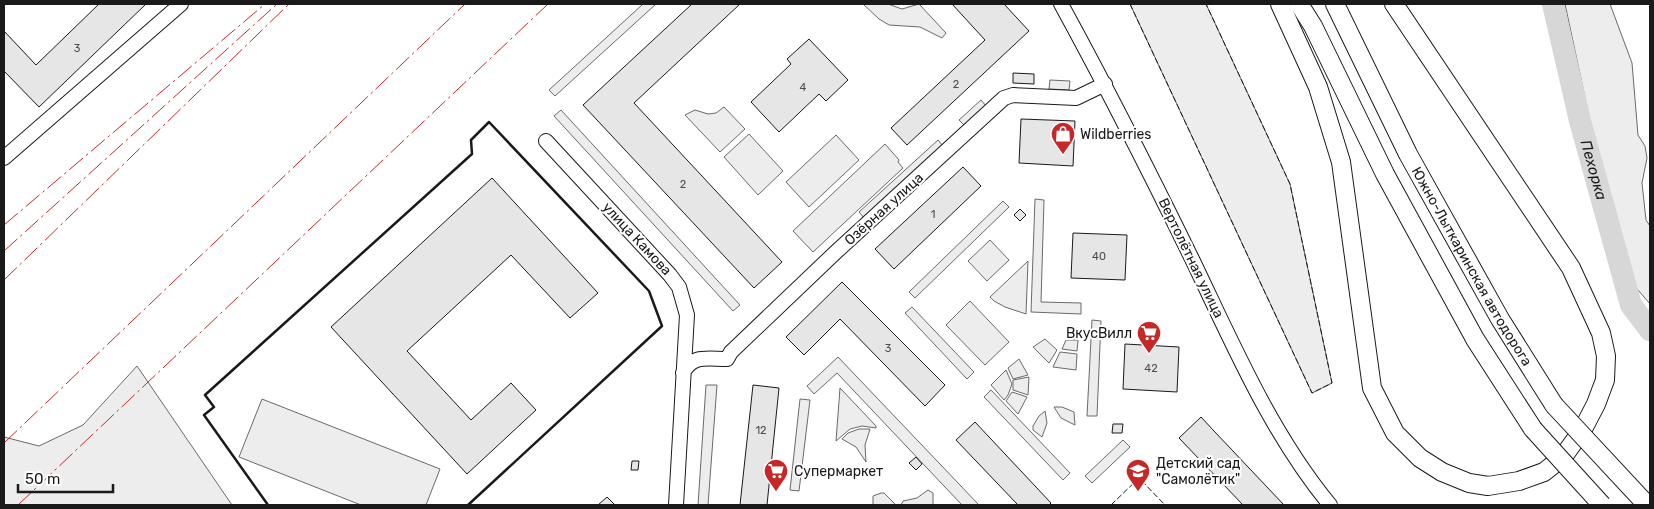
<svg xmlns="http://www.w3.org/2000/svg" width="1654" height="509" viewBox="0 0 1654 509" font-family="Rubik,sans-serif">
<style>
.built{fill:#ededed;stroke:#6a6a6a}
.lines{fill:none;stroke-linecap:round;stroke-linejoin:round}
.river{stroke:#d7d7d7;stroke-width:22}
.building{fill:#e6e6e6;stroke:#1a1a1a}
.minor-casing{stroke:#1a1a1a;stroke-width:16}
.major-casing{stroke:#1a1a1a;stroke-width:20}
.minor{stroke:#fff;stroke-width:14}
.major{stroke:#fff;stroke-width:18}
.major-bridge-casing{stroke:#1a1a1a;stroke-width:20;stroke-linecap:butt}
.major-bridge{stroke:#fff;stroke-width:18}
.fence{stroke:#1a1a1a;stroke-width:1;stroke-dasharray:6 2.5;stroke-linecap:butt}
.wall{stroke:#1a1a1a;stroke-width:2.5}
.power{stroke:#c62828;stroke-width:1;stroke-dasharray:18 4 2.5 4;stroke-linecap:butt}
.labels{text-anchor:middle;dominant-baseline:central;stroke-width:4;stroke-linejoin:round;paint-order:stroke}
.number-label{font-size:11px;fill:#4d4d4d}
.poi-label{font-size:14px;fill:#1a1a1a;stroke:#fff;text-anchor:start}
.street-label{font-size:14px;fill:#1a1a1a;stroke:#fff}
.water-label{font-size:15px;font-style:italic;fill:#1a1a1a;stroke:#fff}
</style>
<rect width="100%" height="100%" fill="#fff"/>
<path class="built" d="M 643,4 L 656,4 L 555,96 L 549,90 Z
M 863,4 L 888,4 L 902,9 L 919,4 L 946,33 L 942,38 L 920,27 L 889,25 L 879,19 Z
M 1130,4 L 1206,4 L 1290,184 L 1332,383 L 1312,393 Z
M 1565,4 L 1610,4 L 1632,63 L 1638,135 L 1645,146 L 1647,158 L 1642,183 L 1646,220 L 1650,226 L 1650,304 L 1632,283 L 1593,135 Z
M 1050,80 L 1070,81 L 1069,90 L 1049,89 Z
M 981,100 L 987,107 L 965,126 L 959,120 Z
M 724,107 L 745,129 L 720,152 L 685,115 L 695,110 L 708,114 L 716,113 Z
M 561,110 L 740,305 L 733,311 L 554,116 Z
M 749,134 L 783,171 L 758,195 L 724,157 Z
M 836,135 L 859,160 L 809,207 L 786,182 Z
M 938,140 L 944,147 L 865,219 L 859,212 Z
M 885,144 L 899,160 L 898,162 L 903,168 L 813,252 L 793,231 Z
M 1035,199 L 1044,200 L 1041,302 L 1081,303 L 1081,314 L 1031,312 Z
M 1003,201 L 1009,207 L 915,298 L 909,292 Z
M 990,240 L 1009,260 L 987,281 L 968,261 Z
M 1028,261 L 1026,314 L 1005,307 L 994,301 L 990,297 Z
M 970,301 L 1009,342 L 985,365 L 946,325 Z
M 912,307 L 974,372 L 967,379 L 905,313 Z
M 1092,320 L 1101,321 L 1097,416 L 1087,416 Z
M 1045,339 L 1057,350 L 1049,363 L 1033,347 Z
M 1066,340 L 1078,340 L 1077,351 L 1062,349 Z
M 1060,352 L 1077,354 L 1076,370 L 1053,367 Z
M 838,357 L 979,505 L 962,505 L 837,373 L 814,394 L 807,386 Z
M 1019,359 L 1028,375 L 1013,379 L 1008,368 Z
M 137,366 L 232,505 L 4,505 L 4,437 L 39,446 L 83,425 Z
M 1006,370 L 1012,384 L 1008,395 L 1004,400 L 991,385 Z
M 1029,377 L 1028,395 L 1013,390 L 1013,380 Z
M 706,385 L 717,385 L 708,505 L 698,505 Z
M 840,388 L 876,426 L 876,428 L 862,426 L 850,429 L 836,441 Z
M 991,390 L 1070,473 L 1063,480 L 984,397 Z
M 1012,392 L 1027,397 L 1018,414 L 1006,401 Z
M 262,399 L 440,469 L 426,505 L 361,505 L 239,457 Z
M 800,399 L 810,400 L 799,491 L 790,490 Z
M 1054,407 L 1062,407 L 1074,412 L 1075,425 L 1061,418 Z
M 1045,411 L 1047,423 L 1042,437 L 1033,430 L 1033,426 L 1039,416 Z
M 859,429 L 870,429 L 865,445 L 866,462 L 856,447 L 842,439 L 848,433 Z
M 1123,440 L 1130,447 L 1092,483 L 1085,476 Z
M 928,490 L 933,493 L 933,505 L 901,505 L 903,501 L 917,498 Z
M 881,493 L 884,493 L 896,505 L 873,505 L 873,496 Z"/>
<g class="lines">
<path class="river" id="s1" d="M 1553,4 L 1580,121 L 1631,305 L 1650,330"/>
</g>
<path class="building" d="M 99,4 L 146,4 L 39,107 L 4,71 L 4,31 L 36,65 Z
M 692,4 L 740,4 L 634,103 L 782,262 L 754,288 L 583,105 Z
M 952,4 L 1004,4 L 1029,31 L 907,145 L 891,128 L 985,40 Z
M 809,39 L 848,80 L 826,101 L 819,94 L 779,132 L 751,102 L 791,64 L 787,59 Z
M 1013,73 L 1034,74 L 1034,84 L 1013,83 Z
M 1021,119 L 1075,121 L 1073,166 L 1019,163 Z
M 963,167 L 981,186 L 894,269 L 875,249 Z
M 492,178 L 598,293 L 570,318 L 511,255 L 407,351 L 471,420 L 511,383 L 536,410 L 467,474 L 331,327 Z
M 1020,209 L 1026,215 L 1020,221 L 1014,215 Z
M 1073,233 L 1127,235 L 1125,280 L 1071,278 Z
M 842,282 L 945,385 L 925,406 L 840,319 L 804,355 L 786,337 Z
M 1125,344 L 1179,347 L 1177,392 L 1123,389 Z
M 753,385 L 779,388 L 767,505 L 740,505 Z
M 1201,417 L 1214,431 L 1284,505 L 1243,505 L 1179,438 Z
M 975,422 L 1051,503 L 1049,505 L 1018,505 L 956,440 Z
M 1113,424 L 1123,424 L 1122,433 L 1112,433 Z
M 916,457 L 922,464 L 916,470 L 909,463 Z
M 632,461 L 639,461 L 638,470 L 631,470 Z
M 607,497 L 615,505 L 598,505 Z"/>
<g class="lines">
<defs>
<path id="minor" d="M 1061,4 C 1107,88 1150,173 1192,259 C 1233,344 1270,432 1330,505
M 546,141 L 670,275 L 679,287 L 687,315 L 676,505
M 4,158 L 181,4
M 683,373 C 692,354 708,359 727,359 L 731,352 L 837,251 L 1004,98 L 1013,95 L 1076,98 L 1105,84"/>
<g id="major">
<path d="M 1280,4 L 1318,87 L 1341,162 L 1372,388 L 1395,433 L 1420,458 L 1442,472 L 1469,483 L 1488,486 L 1519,481 L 1544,472 L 1563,457 L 1583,429 L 1596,404 L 1605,380 L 1606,356 L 1601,333 L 1571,268 L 1394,4"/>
<path d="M 1299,4 L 1313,26 L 1385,174 L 1475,339 L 1533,429"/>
<path id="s2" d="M 1335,4 L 1408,154 L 1500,319 L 1554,405"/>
</g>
</defs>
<use href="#minor" class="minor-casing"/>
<use href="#major" class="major-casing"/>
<use href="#minor" class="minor"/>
<use href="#major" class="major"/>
<defs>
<path id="major-bridge" d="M 1554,405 L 1647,505
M 1533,429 L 1602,505"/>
</defs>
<use href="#major-bridge" class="major-bridge-casing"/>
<use href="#major-bridge" class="major-bridge"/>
<path class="fence" d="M 1130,4 L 1312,393 L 1332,383 L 1290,184 L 1206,4
M 1111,505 L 1139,478 L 1165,505"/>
<path class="wall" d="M 268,505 L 204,415 L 214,407 L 205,395 L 472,154 L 471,140 L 489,122 L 649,291 L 662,326 L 468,505"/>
<path class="power" d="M 4,225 L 265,4
M 4,251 L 277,4
M 4,280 L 289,4
M 4,443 L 465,4
M 18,505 L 548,4"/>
</g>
<defs>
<symbol id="shop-pin" viewBox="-11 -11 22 30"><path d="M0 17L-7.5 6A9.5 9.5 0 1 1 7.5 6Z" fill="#c62828" stroke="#fff"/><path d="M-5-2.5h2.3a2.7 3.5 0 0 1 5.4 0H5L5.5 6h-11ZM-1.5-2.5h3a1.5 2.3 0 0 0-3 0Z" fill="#fff"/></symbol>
<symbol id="supermarket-pin" viewBox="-11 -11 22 30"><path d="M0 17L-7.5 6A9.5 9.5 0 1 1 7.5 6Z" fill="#c62828" stroke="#fff"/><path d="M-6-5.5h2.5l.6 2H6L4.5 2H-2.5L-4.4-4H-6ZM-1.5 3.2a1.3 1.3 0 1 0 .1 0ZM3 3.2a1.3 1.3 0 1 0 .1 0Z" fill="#fff"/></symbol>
<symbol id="school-pin" viewBox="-11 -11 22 30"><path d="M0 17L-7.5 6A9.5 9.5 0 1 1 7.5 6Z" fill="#c62828" stroke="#fff"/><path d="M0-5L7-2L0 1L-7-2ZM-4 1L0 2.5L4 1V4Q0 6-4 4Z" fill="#fff"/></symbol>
</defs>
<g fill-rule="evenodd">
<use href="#shop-pin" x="1049" y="120" width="28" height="38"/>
<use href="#supermarket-pin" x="1135" y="319" width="28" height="38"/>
<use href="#supermarket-pin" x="762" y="457" width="28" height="38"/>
<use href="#school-pin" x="1124" y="457" width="28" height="38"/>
</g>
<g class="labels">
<g class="number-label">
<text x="77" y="48">3</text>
<text x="956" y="84">2</text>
<text x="803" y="87">4</text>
<text x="683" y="184">2</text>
<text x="933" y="214">1</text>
<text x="1099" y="256">40</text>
<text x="888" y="348">3</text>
<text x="1151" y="368">42</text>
<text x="761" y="430">12</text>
</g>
<g class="poi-label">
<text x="1080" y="134">Wildberries</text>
<text x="1132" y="333" text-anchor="end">ВкусВилл</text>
<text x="1156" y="463">Детский сад<tspan x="1156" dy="16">"Самолётик"</tspan></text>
<text x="794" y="471">Супермаркет</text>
</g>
<g class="street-label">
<text transform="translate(884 209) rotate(-42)">Озёрная улица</text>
<text transform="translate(637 239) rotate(47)">улица Камова</text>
<text transform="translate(1191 258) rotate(64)">Вертолётная улица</text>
<text stroke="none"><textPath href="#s2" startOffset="296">Южно-Лыткаринская автодорога</textPath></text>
</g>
<g class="water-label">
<text stroke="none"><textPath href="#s1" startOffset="171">Пехорка</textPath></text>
</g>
</g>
<rect width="1654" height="509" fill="none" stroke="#1a1a1a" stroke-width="10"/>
<path d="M18 484v8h95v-8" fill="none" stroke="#1a1a1a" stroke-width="2.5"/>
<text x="25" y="484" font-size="15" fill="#1a1a1a" stroke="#ffffff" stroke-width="4" paint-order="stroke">50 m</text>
</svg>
